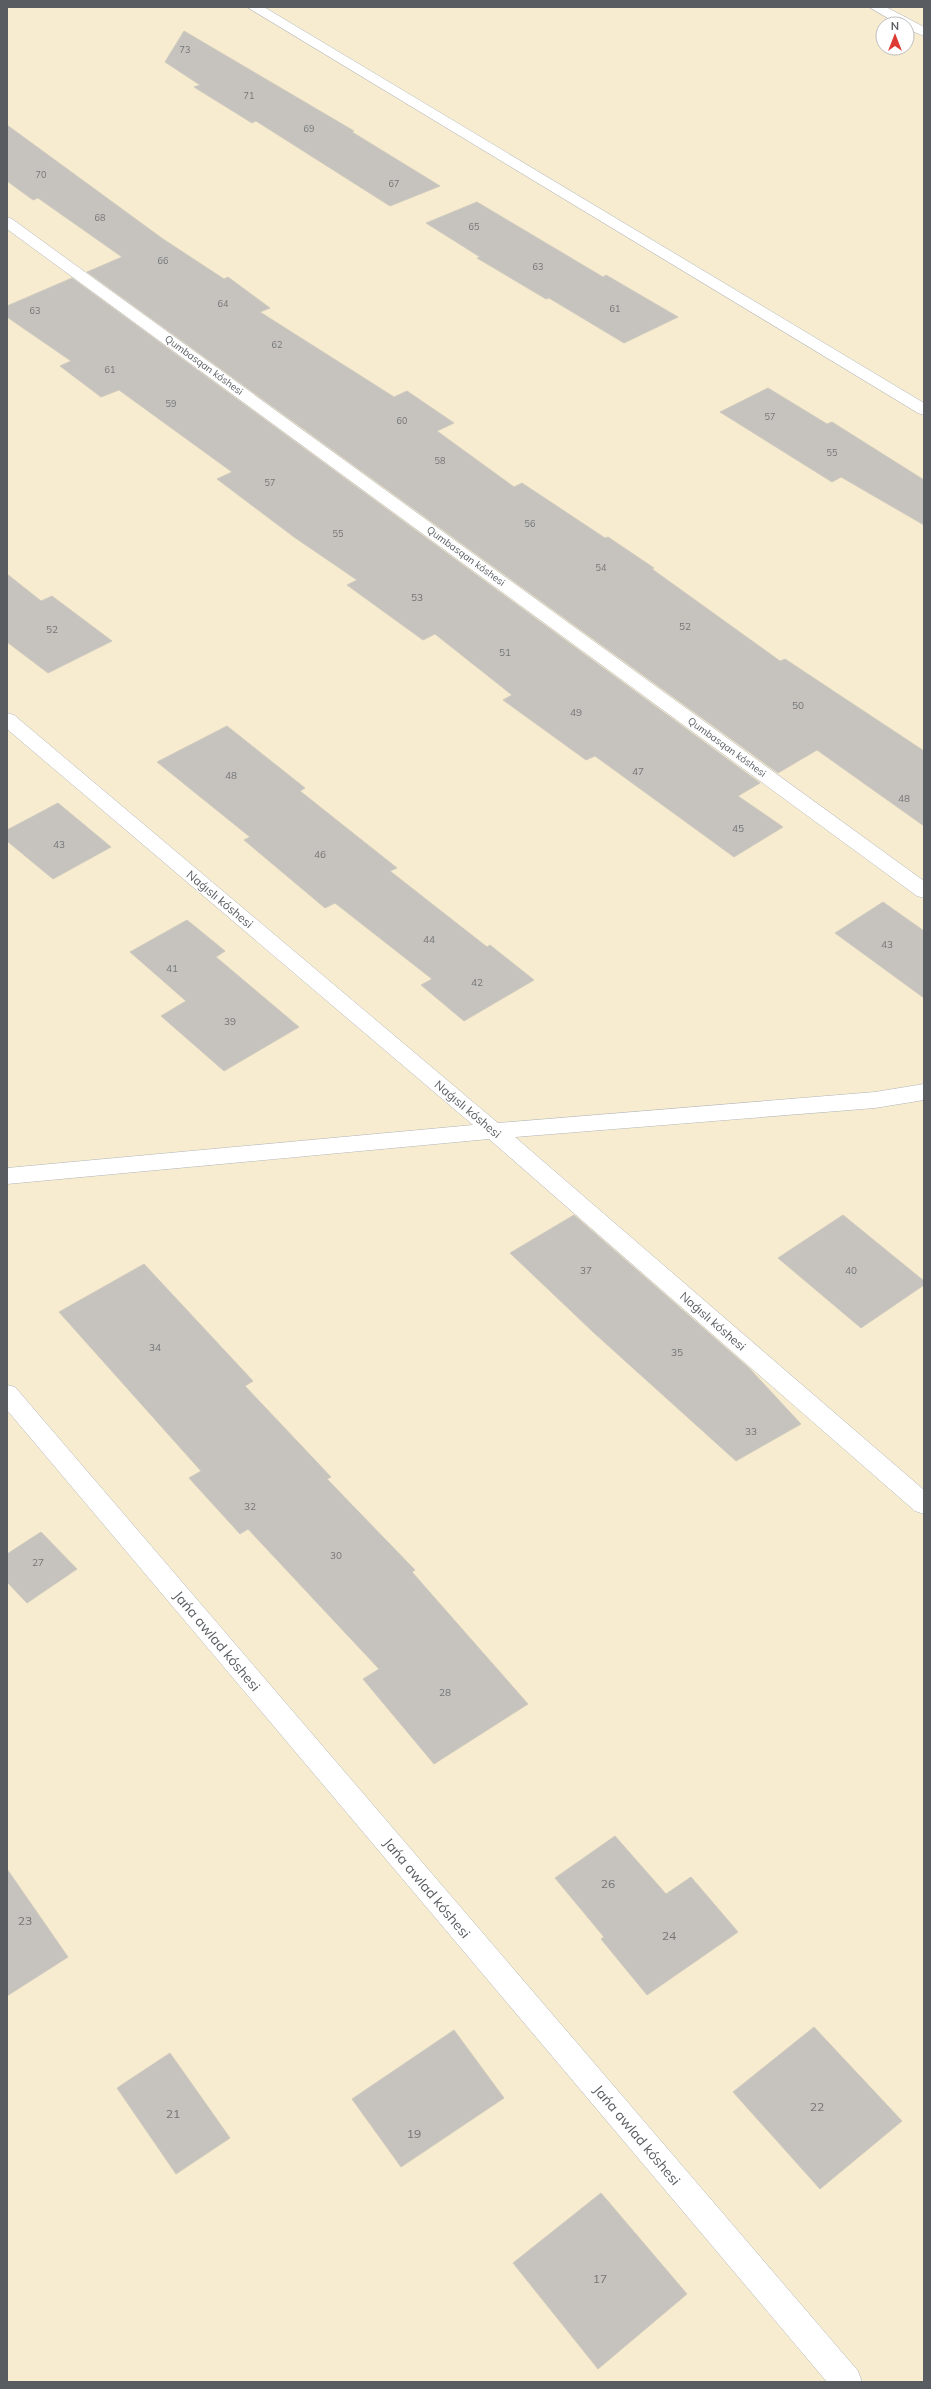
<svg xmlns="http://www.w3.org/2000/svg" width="931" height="2389" viewBox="0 0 931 2389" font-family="Mulish,sans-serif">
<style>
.sand{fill:#f7eccf;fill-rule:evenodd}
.building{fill:#c6c3be;stroke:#cfcabf}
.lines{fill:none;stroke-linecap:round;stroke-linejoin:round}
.minor-casing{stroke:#b1b4b8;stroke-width:1}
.minor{fill:#fff;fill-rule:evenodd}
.labels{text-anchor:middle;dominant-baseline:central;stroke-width:3;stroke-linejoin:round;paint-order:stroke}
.far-number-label{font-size:9px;fill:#747678}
.far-street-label{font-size:10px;fill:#595d61;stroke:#fff}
.number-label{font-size:10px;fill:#747678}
.street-label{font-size:12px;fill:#595d61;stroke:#fff}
.near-number-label{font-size:12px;fill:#747678}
.near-street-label{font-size:14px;fill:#595d61;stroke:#fff}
</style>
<rect width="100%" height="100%" fill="#ebe8e0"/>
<path class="sand" d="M 7,7 L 924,7 L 924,2382 L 7,2382 ZM 883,24 L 907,24 L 907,48 L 883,48 Z"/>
<path class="building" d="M 184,31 L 354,131 L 352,132 L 440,186 L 390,206 L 256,121 L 252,123 L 194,87 L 200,85 L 165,62 Z
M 7,125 L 163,239 L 224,279 L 228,277 L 270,308 L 260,312 L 394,397 L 407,391 L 454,423 L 437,431 L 514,487 L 522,483 L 605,538 L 608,537 L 654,568 L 652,569 L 780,661 L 785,659 L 924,751 L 924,826 L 817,750 L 778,773 L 87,272 L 122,257 L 38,198 L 33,200 L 7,181 Z
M 477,202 L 603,277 L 606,275 L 678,317 L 624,343 L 549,298 L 546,299 L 477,258 L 480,257 L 426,223 Z
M 72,278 L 760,783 L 738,796 L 783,827 L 734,857 L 595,756 L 586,760 L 503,700 L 512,695 L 435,634 L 423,640 L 347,585 L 357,580 L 294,537 L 217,479 L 232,472 L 119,390 L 101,397 L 60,366 L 71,361 L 7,317 L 7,306 Z
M 768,388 L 827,424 L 832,422 L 924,480 L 924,525 L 841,477 L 832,482 L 720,412 Z
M 7,574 L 41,601 L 52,596 L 112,641 L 48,673 L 7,642 Z
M 227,726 L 305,788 L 300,791 L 397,868 L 390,871 L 487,947 L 490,945 L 534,980 L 464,1021 L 421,985 L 432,979 L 335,903 L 325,908 L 244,840 L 250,837 L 157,762 Z
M 58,803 L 111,847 L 53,879 L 7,841 L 7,830 Z
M 883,902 L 924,931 L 924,998 L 835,933 Z
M 187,920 L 225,951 L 216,957 L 299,1027 L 224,1071 L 161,1016 L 186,1001 L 130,952 Z
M 574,1215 L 749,1368 L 801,1424 L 736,1461 L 593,1332 L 510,1253 Z
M 843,1215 L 924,1281 L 924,1285 L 861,1328 L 778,1258 Z
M 144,1264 L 253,1381 L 245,1386 L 331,1477 L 327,1479 L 415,1570 L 412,1572 L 528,1704 L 434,1764 L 363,1679 L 379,1669 L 248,1529 L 240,1534 L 189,1478 L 201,1471 L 59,1312 Z
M 41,1532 L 77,1569 L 27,1603 L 7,1582 L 7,1554 Z
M 615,1836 L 666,1894 L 691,1877 L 738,1932 L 647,1995 L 601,1939 L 604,1937 L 555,1878 Z
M 7,1869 L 68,1957 L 7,1996 Z
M 814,2027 L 902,2121 L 820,2189 L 733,2092 Z
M 454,2030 L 504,2098 L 401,2167 L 352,2099 Z
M 170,2053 L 230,2138 L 176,2174 L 117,2088 Z
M 601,2193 L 687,2294 L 598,2369 L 513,2263 Z"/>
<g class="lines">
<defs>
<path id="minor" d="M 247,7 L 264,7 L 924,403 L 924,415 L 918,413 Z
M 869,7 L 886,7 L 924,27 L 924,36 L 907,29 L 907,24 L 898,24 Z
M 7,217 L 12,219 L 924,881 L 924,898 L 917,896 L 7,229 Z
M 7,713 L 14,715 L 498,1123 L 875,1092 L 924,1084 L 924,1100 L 875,1108 L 515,1137 L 924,1490 L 924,1514 L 915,1511 L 489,1139 L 7,1184 L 7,1168 L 473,1125 L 7,729 Z
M 7,1385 L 15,1387 L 858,2371 L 862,2382 L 827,2382 L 7,1410 Z"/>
</defs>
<use href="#minor" class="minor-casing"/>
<use href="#minor" class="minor"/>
</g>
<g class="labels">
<g class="far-number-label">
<text x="185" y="49">73</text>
<text x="249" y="95">71</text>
<text x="309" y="128">69</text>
<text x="41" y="174">70</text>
<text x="394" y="183">67</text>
<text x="100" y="217">68</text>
<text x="474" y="226">65</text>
<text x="163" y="260">66</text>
<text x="538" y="266">63</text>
<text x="223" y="303">64</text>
<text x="615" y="308">61</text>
<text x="35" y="310">63</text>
<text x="277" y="344">62</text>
<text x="110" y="369">61</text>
<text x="171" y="403">59</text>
<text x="770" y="416">57</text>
<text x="402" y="420">60</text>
<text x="832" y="452">55</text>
<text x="440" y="460">58</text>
<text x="270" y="482">57</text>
<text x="530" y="523">56</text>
<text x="338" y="533">55</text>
<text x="601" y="567">54</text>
</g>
<g class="far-street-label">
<text transform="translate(204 365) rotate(36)">Qumbasqan kóshesi</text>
<text transform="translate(466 556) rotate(36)">Qumbasqan kóshesi</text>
<text transform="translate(727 747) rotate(36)">Qumbasqan kóshesi</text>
</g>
<g class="number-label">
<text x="417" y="597">53</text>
<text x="685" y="626">52</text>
<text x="52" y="629">52</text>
<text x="505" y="652">51</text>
<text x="798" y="705">50</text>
<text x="576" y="712">49</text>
<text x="638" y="771">47</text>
<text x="231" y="775">48</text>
<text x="904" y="798">48</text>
<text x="738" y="828">45</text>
<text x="59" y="844">43</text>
<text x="320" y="854">46</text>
<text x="429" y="939">44</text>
<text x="887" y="944">43</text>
<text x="172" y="968">41</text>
<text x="477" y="982">42</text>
<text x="230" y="1021">39</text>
<text x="586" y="1270">37</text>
<text x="851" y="1270">40</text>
<text x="155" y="1347">34</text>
<text x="677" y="1352">35</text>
<text x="751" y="1431">33</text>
<text x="250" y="1506">32</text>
<text x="336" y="1555">30</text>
<text x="38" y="1562">27</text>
<text x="445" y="1692">28</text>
</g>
<g class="street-label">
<text transform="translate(220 899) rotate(40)">Naǵıslı kóshesi</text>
<text transform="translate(468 1109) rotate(40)">Naǵıslı kóshesi</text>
<text transform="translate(713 1321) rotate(41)">Naǵıslı kóshesi</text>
</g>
<g class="near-number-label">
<text x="608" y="1883">26</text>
<text x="25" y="1920">23</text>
<text x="669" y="1935">24</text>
<text x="817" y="2106">22</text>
<text x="173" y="2113">21</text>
<text x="414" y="2133">19</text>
<text x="600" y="2278">17</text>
</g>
<g class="near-street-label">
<text transform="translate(217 1641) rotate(50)">Jańa awlad kóshesi</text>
<text transform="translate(427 1888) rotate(50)">Jańa awlad kóshesi</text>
<text transform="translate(637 2135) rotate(50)">Jańa awlad kóshesi</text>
</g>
</g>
<rect width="931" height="2389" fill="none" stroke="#595d61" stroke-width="16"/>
<g transform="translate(895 36)"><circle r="19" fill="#ffffff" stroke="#bdbec0"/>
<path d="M0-3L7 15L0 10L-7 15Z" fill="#de3a34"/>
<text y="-6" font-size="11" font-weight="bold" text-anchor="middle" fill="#595d61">N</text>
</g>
</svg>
